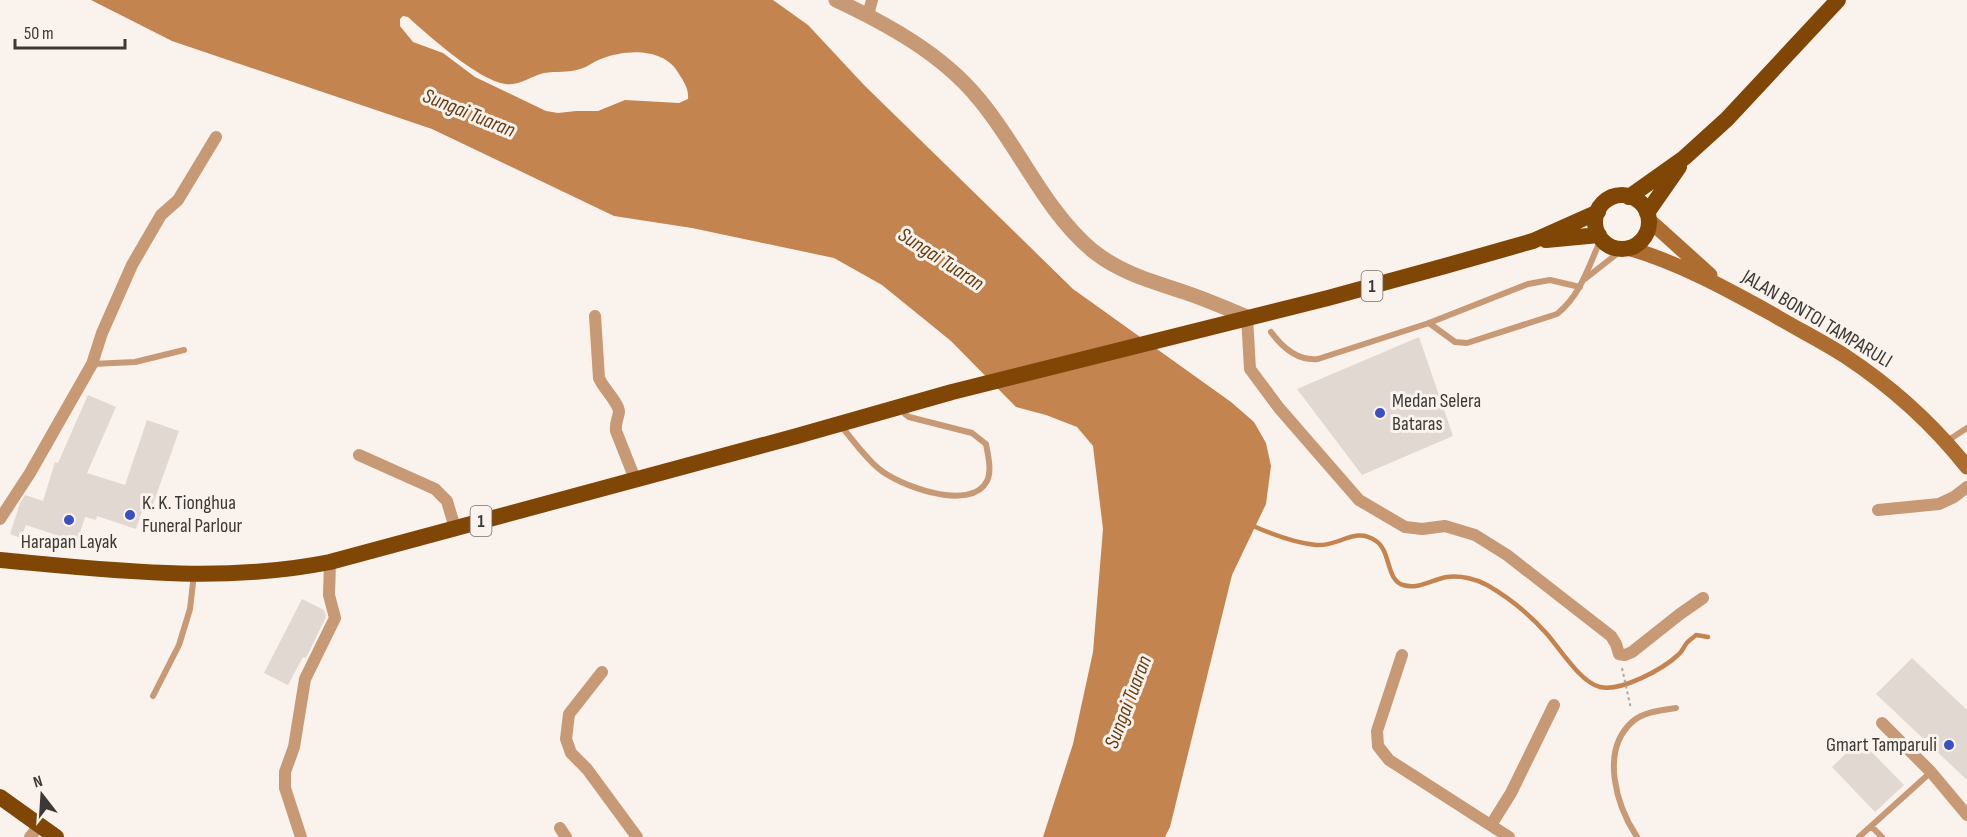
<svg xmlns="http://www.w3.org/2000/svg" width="1967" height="837" viewBox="0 0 1967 837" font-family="'Sofia Sans Condensed',sans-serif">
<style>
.water{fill:#c3844f;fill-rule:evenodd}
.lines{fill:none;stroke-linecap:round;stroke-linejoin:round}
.stream{stroke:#c3844f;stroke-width:4.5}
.building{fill:#e0d8d1}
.path{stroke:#aea8a3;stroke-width:2;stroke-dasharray:3 3;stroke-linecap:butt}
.service{stroke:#c79975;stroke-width:6}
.minor{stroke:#c79975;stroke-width:12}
.tertiary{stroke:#c79975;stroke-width:15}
.secondary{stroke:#ad6c30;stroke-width:15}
.trunk{stroke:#804606;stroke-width:16}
.poi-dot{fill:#3a50c3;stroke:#faf2ec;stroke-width:2}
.labels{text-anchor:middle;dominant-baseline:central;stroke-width:6;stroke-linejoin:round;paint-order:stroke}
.shield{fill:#faf2ec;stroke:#74706c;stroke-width:1.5}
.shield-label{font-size:18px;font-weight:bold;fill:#3b3835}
.street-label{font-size:20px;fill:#3b3835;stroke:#faf2ec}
.poi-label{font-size:20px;fill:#3b3835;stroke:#faf2ec;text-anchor:start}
.water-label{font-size:21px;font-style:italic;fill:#673c13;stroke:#faf2ec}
</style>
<rect width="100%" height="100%" fill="#faf2ec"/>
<path class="water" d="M 91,0 L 773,0 L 808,25 L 865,86 L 1073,289 L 1231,402 L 1254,422 L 1266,443 L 1271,466 L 1266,504 L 1232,575 L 1170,827 L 1165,837 L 1043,837 L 1073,744 L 1093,652 L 1103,529 L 1093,446 L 1077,427 L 1046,415 L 1016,407 L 951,341 L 882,285 L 834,258 L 692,228 L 614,216 L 432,129 L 172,41 ZM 403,16 L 408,17 C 428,35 478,80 505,84 C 519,86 531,76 544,73 C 556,71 568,73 580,69 C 588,67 594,61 601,59 C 625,49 665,47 679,74 C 684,82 689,89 688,99 L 679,103 L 625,100 L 598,111 L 576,111 L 558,113 L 546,111 L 475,77 L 443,53 L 413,42 L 400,26 L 400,19 Z"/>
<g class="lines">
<path class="stream" d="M 1251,525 C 1271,534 1294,543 1316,545 C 1340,547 1354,526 1376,541 C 1391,551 1386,580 1403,585 C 1418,590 1433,579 1447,577 C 1460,575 1476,579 1487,585 C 1508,597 1531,616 1547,634 C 1560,649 1581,683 1600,687 C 1621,692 1663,669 1678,655 C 1682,652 1683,648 1686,644 C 1688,641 1693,638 1696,635 L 1708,637"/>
</g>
<path class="building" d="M 1419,337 L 1453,436 L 1362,475 L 1297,389 Z
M 88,395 L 116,407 L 87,473 L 125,485 L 147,420 L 179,431 L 151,510 L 143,508 L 136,529 L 97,516 L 96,520 L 85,517 L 77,542 L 26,525 L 21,538 L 10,534 L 20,503 L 25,495 L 43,501 L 55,462 L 58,463 Z
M 302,599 L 324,610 L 326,617 L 306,658 L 303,657 L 288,685 L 264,673 Z
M 1912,658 L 1967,710 L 1967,780 L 1876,694 Z
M 1860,740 L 1904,785 L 1875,812 L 1832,767 Z"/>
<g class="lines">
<path class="path" d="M 1622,668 L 1631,709"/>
<path class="service" d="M 1585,279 L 1623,249
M 1429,323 L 1455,342 L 1467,343 L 1557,314 C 1581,295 1589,265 1601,239
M 1271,332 C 1282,347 1298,361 1318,359 L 1429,323 L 1528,284 L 1550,280 L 1580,287
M 92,364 L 135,362 L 184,350
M 841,426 C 853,440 864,456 878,468 C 897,485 971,513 987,481 C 992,471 988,455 986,444 L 972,433 L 909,417 L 905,414 L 904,407
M 1947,441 L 1967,428
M 153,696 L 179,645 L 190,609 L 194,574
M 1871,826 L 1882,837
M 1637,837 C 1616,805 1600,751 1632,722 C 1643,712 1662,710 1676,708
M 1859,837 L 1931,772"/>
<path class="minor" d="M 868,15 L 872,0
M 595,316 L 599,378 C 603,388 619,403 619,412 C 618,419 615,423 616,431 L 635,479
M 1247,317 L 1250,369 L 1279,408 L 1359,500 L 1405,527 L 1422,529 L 1445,526 L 1475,535 L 1507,555 L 1611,636 L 1616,644 L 1619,654 L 1625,655 L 1632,652 L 1680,614 L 1703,598
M 359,455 L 435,489 L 447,501 L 455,528
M 1878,510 L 1939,504 L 1954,497 L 1967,487
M 0,519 L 30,473 L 92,364 L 102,333 L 132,265 L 161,215 L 178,200 L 216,137
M 1402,655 L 1377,731 L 1378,746 L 1389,760 L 1509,837
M 602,672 L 569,714 L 566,739 L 571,753 L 587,769 L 637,837
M 1882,723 L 1931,772 L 1967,815
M 1491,825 L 1511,793 L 1554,705
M 560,828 L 566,837
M 30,837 L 39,826
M 301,837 L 285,788 L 285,772 L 294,747 L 305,679 L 335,618 L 329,595 L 330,562"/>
<path class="tertiary" d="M 836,0 C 887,24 942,54 978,98 C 1019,146 1043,209 1093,251 C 1121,273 1151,281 1184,292 C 1205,299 1226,308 1247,317"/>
<path class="secondary" d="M 1649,220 L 1710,275
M 1628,248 C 1680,263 1727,289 1774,315 C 1797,329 1822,341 1845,356 C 1892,387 1932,423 1967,467"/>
<path class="trunk" d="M1595 222a27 27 0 1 1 54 0a27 27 0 1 1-54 0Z
M 1629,197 L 1684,158 L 1727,119 L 1838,0
M 1647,213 L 1679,167
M 1546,240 L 1599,235
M 0,560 C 109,570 221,584 330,562 L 797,436 L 952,392 L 1328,298 L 1445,266 L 1533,241 L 1598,212
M 0,797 L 56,837"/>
</g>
<g class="poi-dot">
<circle cx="1380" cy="413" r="6"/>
<circle cx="130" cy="515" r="6"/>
<circle cx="69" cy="520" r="6"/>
<circle cx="1949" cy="745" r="6"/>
</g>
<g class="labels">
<g class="shield">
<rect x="1361.5" y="271" width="21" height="30" rx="4.5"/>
<rect x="470.5" y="506" width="21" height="30" rx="4.5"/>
</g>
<g class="shield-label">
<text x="1372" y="286">1</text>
<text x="481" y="521">1</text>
</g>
<g class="street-label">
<text transform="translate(1817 319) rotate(31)">JALAN BONTOI TAMPARULI</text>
</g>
<g class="poi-label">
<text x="1392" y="401">Medan Selera<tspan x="1392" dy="23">Bataras</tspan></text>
<text x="142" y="503">K. K. Tionghua<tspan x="142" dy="23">Funeral Parlour</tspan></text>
<text x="69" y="542" text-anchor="middle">Harapan Layak</text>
<text x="1937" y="745" text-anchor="end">Gmart Tamparuli</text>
</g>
<g class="water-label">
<text transform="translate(469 113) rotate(22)">Sungai Tuaran</text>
<text transform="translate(941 259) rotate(33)">Sungai Tuaran</text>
<text transform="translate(1128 702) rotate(-69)">Sungai Tuaran</text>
</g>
</g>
<g transform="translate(42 795) rotate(343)" stroke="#faf2ec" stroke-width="4.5" paint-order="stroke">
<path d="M0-4.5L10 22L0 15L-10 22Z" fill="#3b3835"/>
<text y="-9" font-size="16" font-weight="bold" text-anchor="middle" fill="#3b3835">N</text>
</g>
<path d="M15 39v9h110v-9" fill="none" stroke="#3b3835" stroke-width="3"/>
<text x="24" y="39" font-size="18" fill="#3b3835" stroke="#faf2ec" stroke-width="4.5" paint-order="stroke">50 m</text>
</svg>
